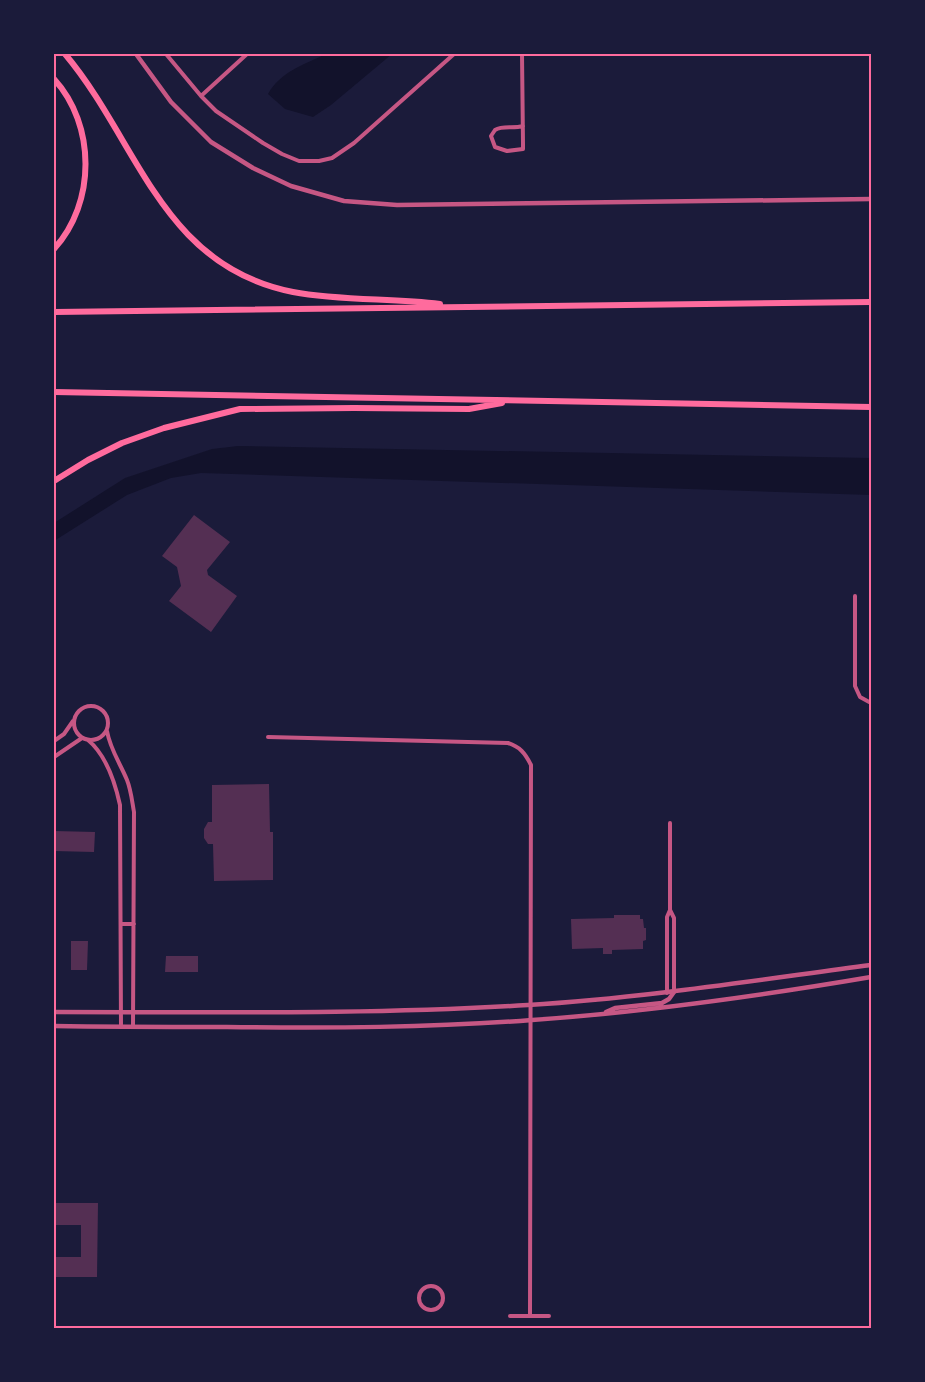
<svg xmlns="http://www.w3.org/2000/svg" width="925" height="1382" viewBox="0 0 925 1382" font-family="Mulish,sans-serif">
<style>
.water{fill:#12122b}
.building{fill:#542f53}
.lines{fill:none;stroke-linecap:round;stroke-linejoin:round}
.minor{stroke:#c65784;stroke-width:4}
.tertiary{stroke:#c65784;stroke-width:4.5}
.motorway{stroke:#ff6b9d;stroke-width:6}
.neatline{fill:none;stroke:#ff6b9d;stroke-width:2}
</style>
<rect width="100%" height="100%" fill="#1b1b3a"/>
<path class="water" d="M 326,54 L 392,54 L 331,105 L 313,117 L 285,109 L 268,94 C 280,72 305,64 326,54 Z
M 238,446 L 871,458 L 871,495 L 201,473 L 171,478 L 127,495 L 54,541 L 54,523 L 125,478 L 212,449 Z"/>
<path class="building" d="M 194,515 L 230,542 L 207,570 L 208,575 L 237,596 L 211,632 L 169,601 L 181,586 L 177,567 L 162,556 Z
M 269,784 L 270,832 L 273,832 L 273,880 L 214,881 L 213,844 L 208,844 L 204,838 L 204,829 L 208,822 L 212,822 L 212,785 Z
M 54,831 L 95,832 L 94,852 L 54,851 Z
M 614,915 L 640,915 L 640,919 L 643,919 L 644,928 L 646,928 L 646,940 L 643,941 L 643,949 L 612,950 L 612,954 L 603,954 L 603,948 L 572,949 L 571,919 L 614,918 Z
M 71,941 L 88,941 L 87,970 L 71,970 Z
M 166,956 L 198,956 L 198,972 L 165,972 Z
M 54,1203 L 98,1203 L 97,1277 L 54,1277 L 54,1257 L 81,1257 L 81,1225 L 54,1225 Z"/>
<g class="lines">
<path class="minor" d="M 166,54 L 201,96 L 216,111 L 263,143 L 282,154 L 299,161 L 319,161 L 332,158 L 354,143 L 454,54
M 522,54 L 523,144 L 523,149 L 507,151 L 495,147 L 491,136 L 495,130 C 503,125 513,129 523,126
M 201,96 L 247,54
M 855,596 L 855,686 L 860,697 L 871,703
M74 723a17 17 0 1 1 34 0a17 17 0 1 1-34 0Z
M 107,731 C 110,749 120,763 127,780 C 131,790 132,801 134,812 L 133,1027
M 268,737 L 508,743 C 520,747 525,753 531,765 L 530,1316
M 88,740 C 106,755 115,782 120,805 L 121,1027
M 54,741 L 64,734 L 73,721
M 54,757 L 82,738
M 670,910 L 674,918 L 674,992
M 121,924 L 134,924
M 667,993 L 667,917 L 670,910 L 670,823
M419 1298a12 12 0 1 1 24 0a12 12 0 1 1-24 0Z
M 510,1316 L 549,1316"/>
<path class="tertiary" d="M 136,54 L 171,102 L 211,142 L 253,168 L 291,186 L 344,201 L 397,205 L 871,199
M 54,1012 C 212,1012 370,1015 528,1005 C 643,998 757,980 871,965
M 606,1012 L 615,1008 L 662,1003 L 669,999 L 674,992
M 54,1026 C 111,1027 169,1027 227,1027 C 328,1028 431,1028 532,1020 C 646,1012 759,996 871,977"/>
<path class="motorway" d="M 65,54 C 139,142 161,266 293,292 C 341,301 391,298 440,304
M 54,79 C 96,125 96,203 54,249
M 54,312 L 871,302
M 54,392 L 871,407
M 54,481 L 88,460 L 122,443 L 164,428 L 240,409 L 354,408 L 469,409 L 502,403"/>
</g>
<rect width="925" height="1382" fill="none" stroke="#1b1b3a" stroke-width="110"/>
<rect x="55" y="55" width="815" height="1272" class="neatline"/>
</svg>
